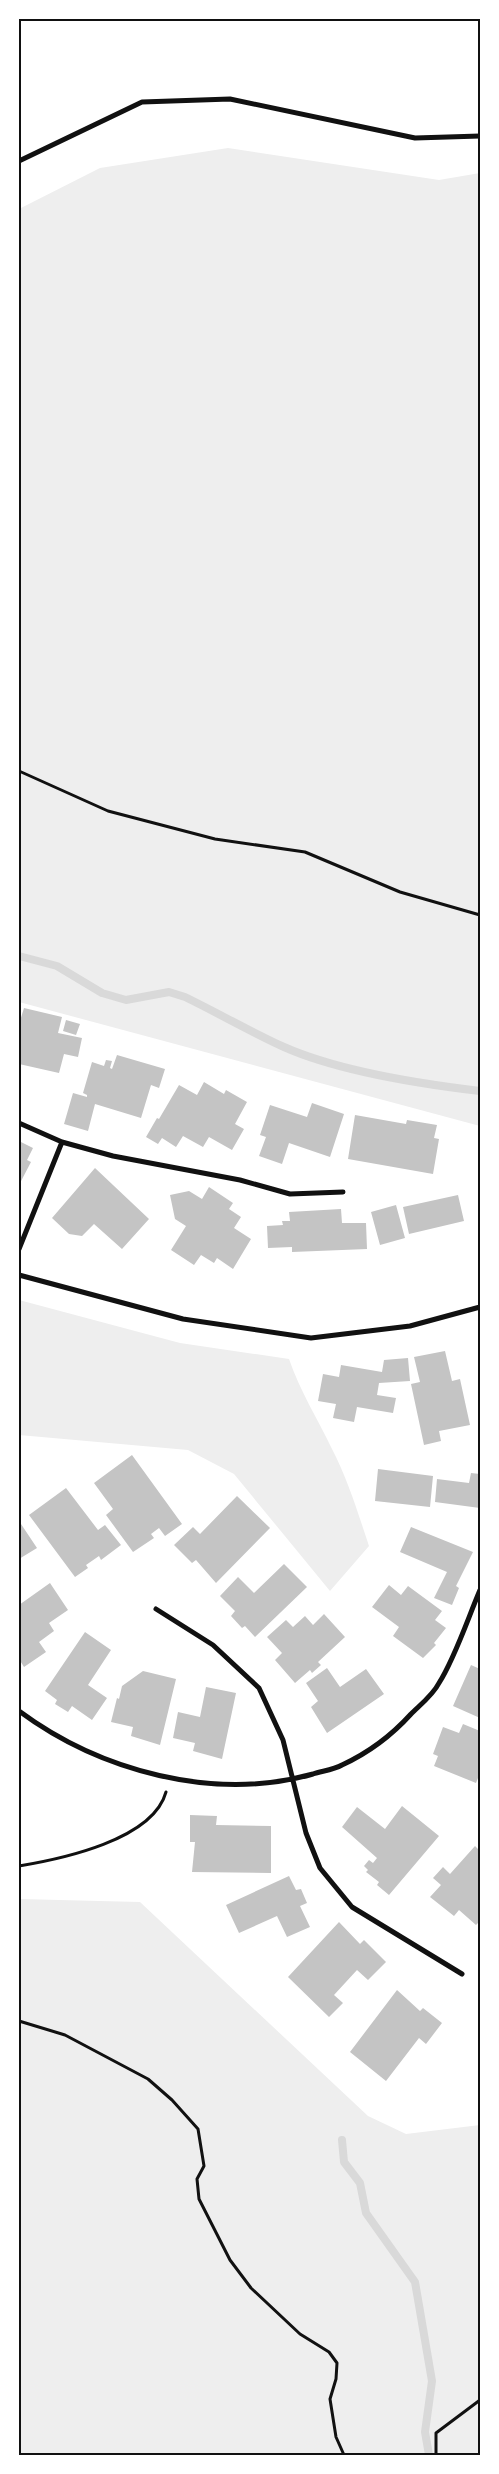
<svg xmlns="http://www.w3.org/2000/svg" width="499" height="2474" viewBox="0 0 499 2474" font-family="'Titillium Web',sans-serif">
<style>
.green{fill:#eee}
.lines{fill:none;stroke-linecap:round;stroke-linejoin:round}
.stream{stroke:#d9d9d9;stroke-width:8}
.building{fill:#c4c4c4}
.path{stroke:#111;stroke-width:3}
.minor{stroke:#111;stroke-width:5}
.neatline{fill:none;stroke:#111;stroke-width:2}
</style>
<rect width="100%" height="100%" fill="#fff"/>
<path class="green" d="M 228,148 L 439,180 L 480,173 L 480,1126 L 19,1002 L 19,209 L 100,168 Z
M 19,1300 L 180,1343 L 289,1359 C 300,1391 317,1418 332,1449 C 348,1480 358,1513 369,1546 L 330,1591 L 234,1474 L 188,1450 L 19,1435 Z
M 19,1899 L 140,1902 L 368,2116 L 406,2134 L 480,2125 L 480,2455 L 19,2455 Z"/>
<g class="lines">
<path class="stream" d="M 19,956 L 57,966 L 102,993 L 126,1000 L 169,992 L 185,997 C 218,1013 251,1032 284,1047 C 338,1071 421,1084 480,1091
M 342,2140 L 344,2162 L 360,2183 L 366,2213 L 415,2282 L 432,2381 L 425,2432 L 429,2455"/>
</g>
<path class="building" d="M 24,1008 L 62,1017 L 58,1033 L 82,1038 L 78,1057 L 64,1054 L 59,1073 L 19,1064 L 19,1024 Z
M 66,1020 L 80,1024 L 76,1035 L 63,1031 Z
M 117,1055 L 165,1069 L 159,1088 L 151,1085 L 141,1118 L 95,1104 L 88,1131 L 64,1124 L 73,1093 L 87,1097 L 87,1095 L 83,1093 L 92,1062 L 104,1066 L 106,1060 L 112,1061 L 110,1068 L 112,1069 Z
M 204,1082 L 224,1094 L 226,1090 L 247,1102 L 235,1124 L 244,1129 L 232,1150 L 209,1137 L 203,1147 L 183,1136 L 176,1147 L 162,1138 L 158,1144 L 146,1137 L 157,1118 L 159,1119 L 179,1085 L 197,1095 Z
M 312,1103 L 344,1114 L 330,1157 L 289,1143 L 282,1164 L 259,1156 L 266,1137 L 260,1135 L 270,1105 L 307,1117 Z
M 355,1115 L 406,1124 L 407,1120 L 437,1125 L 434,1138 L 439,1139 L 433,1174 L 348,1159 Z
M 19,1141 L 33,1148 L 27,1160 L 31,1162 L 19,1185 Z
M 95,1168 L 149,1219 L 122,1249 L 94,1224 L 82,1236 L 69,1234 L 52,1218 Z
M 209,1187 L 233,1203 L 229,1209 L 241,1217 L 234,1228 L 251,1239 L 233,1269 L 217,1258 L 214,1263 L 201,1255 L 194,1265 L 171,1250 L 186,1226 L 175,1219 L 170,1195 L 189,1191 L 202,1199 Z
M 458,1195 L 464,1221 L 409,1234 L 403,1207 Z
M 396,1205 L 405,1238 L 380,1245 L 371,1212 Z
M 341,1209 L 342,1223 L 366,1223 L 367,1249 L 292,1252 L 292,1247 L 268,1248 L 267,1226 L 283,1225 L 282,1221 L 290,1221 L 289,1212 Z
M 445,1351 L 452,1381 L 460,1379 L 470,1425 L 439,1431 L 441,1441 L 424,1445 L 411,1384 L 420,1382 L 414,1357 Z
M 408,1358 L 410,1381 L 379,1383 L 377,1395 L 396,1398 L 393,1413 L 357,1407 L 354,1422 L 333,1418 L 336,1404 L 318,1401 L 323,1374 L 339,1377 L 341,1365 L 382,1372 L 384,1360 Z
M 132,1455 L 182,1524 L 165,1536 L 159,1528 L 151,1534 L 154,1538 L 133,1552 L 106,1515 L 113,1509 L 94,1483 Z
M 378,1469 L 433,1476 L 430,1507 L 375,1501 Z
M 471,1473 L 480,1474 L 480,1508 L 435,1502 L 437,1479 L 469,1483 Z
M 66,1488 L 98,1530 L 105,1525 L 121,1545 L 101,1560 L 99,1556 L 86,1565 L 88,1568 L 75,1577 L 29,1515 Z
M 237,1496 L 270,1528 L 216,1583 L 196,1560 L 192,1563 L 174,1545 L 193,1527 L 200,1534 Z
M 19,1521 L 37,1548 L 19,1559 Z
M 411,1527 L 473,1552 L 456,1586 L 459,1588 L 452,1605 L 434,1598 L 447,1572 L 400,1552 Z
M 284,1564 L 307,1587 L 255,1637 L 245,1626 L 242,1628 L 231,1616 L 235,1611 L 220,1596 L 238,1577 L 254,1593 Z
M 50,1583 L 68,1610 L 49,1623 L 54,1631 L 39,1642 L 46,1652 L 24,1667 L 19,1659 L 19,1605 Z
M 389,1585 L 401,1595 L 408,1586 L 442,1611 L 435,1620 L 446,1628 L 434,1643 L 436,1645 L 423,1658 L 393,1636 L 399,1627 L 372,1607 Z
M 324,1614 L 345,1637 L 318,1662 L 321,1665 L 312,1673 L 310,1670 L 295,1683 L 275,1660 L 282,1653 L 267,1637 L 286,1620 L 293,1627 L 305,1616 L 313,1625 Z
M 85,1632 L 111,1650 L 88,1685 L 107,1698 L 92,1720 L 72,1706 L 68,1712 L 55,1704 L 57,1700 L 45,1691 Z
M 471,1665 L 480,1669 L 480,1718 L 453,1706 Z
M 327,1668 L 340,1687 L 366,1669 L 384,1694 L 327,1733 L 311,1707 L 318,1701 L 306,1683 Z
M 143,1671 L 176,1679 L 160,1745 L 131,1736 L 133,1727 L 111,1722 L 117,1698 L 119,1699 L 122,1686 Z
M 206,1687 L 236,1693 L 222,1759 L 193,1751 L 195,1743 L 173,1738 L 178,1712 L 200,1717 Z
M 463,1724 L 480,1731 L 480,1773 L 476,1783 L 434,1766 L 438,1756 L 433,1754 L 443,1727 L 459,1733 Z
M 402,1806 L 439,1836 L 389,1895 L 377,1885 L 379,1882 L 366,1872 L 368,1870 L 364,1866 L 369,1860 L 373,1863 L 377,1858 L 342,1827 L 357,1807 L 385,1829 Z
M 190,1815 L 217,1816 L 216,1825 L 271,1826 L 271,1873 L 192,1872 L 195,1842 L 190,1842 Z
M 475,1846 L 480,1851 L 480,1921 L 476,1925 L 459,1910 L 454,1916 L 430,1897 L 441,1885 L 433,1878 L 443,1867 L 450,1874 Z
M 289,1876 L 296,1890 L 301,1889 L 307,1903 L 300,1906 L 310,1927 L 287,1937 L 277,1916 L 239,1933 L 226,1905 Z
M 339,1922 L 360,1944 L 364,1940 L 386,1962 L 368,1980 L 357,1970 L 334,1995 L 343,2003 L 329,2017 L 288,1977 Z
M 397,1990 L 420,2011 L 423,2008 L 442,2023 L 426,2044 L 419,2038 L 386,2081 L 350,2052 Z"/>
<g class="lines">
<path class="path" d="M 19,771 L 108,811 L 215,839 L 305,852 L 400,892 L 480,915
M 19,1866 C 61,1859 153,1840 166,1792
M 19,2021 L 65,2035 L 148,2079 L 172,2100 L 198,2129 L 204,2166 L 197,2179 L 199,2199 L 230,2260 L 251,2288 L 300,2334 L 329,2352 L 337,2363 L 336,2379 L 330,2399 L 336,2437 L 344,2455
M 436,2455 L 436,2433 L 480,2400"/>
<path class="minor" d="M 19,161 L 142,102 L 230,99 L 415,138 L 480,136
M 19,1123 L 62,1142 L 113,1156 L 240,1180 L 290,1194 L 343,1192
M 19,1249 L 62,1142
M 19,1275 L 183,1319 L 311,1338 L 410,1326 L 480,1307
M 156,1609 L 213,1645 L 259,1688 L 283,1740 L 306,1833 L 320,1868 L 352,1907 L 462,1974
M 19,1711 C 100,1771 214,1802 313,1774 C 322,1771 333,1770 342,1765 C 368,1753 392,1735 411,1714 C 420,1705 433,1695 439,1683 C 455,1658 468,1618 480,1590"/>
</g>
<rect width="499" height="2474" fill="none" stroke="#ffffff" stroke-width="40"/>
<rect x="20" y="20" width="459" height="2434" class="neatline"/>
</svg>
